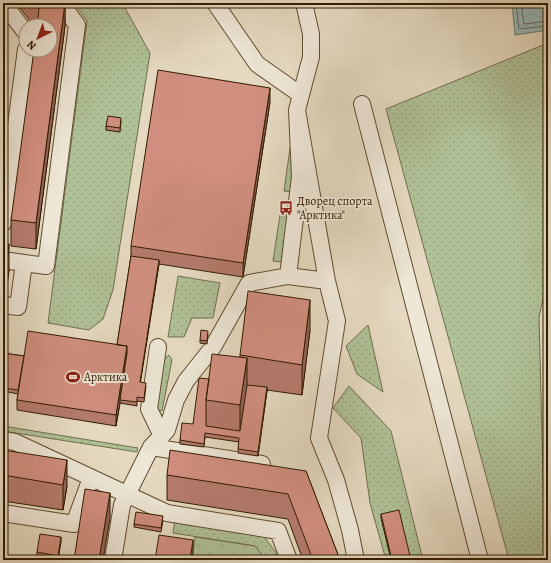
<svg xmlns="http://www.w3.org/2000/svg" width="551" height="563" viewBox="0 0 551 563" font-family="Alegreya,serif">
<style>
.grass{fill:url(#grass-dots);stroke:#716e4c}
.park{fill:url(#park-tufts);stroke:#716e4c}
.water{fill:url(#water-waves);stroke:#6f7a70}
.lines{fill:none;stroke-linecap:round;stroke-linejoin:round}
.shore{stroke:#656a5d;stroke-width:1}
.minor-casing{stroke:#5f4c30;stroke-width:18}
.minor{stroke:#eee7d7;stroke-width:16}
.wall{fill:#b47b6d;stroke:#321c00}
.shaded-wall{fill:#926459;stroke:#321c00}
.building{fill:#d18f7f;stroke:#321c00}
.labels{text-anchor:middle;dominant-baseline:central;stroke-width:4;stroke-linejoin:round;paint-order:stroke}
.poi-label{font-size:12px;fill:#321c00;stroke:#eee7d7;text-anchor:start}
</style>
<defs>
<pattern id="grass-dots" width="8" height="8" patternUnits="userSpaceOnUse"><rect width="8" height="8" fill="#b0c197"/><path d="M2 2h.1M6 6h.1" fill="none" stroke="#98a580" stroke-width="1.8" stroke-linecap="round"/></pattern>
<pattern id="park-tufts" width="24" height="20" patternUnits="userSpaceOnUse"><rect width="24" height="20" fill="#b0c197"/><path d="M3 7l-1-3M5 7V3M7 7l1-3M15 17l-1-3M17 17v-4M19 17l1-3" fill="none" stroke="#98a580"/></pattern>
<pattern id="water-waves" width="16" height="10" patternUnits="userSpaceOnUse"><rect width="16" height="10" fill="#98b9ba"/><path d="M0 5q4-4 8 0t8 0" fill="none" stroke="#839e9e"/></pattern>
</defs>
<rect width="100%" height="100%" fill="#e5dac1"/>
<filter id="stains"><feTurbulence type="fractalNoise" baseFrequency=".005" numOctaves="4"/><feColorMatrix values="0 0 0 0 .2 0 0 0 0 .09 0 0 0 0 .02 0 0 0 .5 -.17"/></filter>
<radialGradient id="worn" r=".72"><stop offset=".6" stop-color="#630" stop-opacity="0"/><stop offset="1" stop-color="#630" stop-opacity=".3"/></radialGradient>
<path class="grass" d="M 74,3 L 121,3 L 125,8 L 150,53 L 113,290 L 103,319 L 89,330 L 48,323 L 87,21 Z
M 548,43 L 548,277 L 539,317 L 544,512 L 548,512 L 548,560 L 509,560 L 386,109 Z
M 290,148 L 295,174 L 292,192 L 284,191 Z
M 280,215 L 288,216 L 281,262 L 273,261 Z
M 178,276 L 220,283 L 213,318 L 192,318 L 184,337 L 168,337 Z
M 368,325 L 383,392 L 357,374 L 346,346 Z
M 169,355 L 172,360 L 162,411 L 155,410 L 162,361 Z
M 349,386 L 391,431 L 423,560 L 386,560 L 370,503 L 361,438 L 333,408 Z
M 3,426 L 138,448 L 137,452 L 3,431 Z
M 175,520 L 262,534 L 277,554 L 276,560 L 263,560 L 264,558 L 255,546 L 173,533 Z"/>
<path class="park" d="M 195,537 L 255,546 L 264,558 L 263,560 L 192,560 Z"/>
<path class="water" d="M 512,3 L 548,3 L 548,30 L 515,35 Z"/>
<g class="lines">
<path class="shore" d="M 516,3 L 519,29 L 548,26
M 521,3 L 524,24 L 548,21"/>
<defs>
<path id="minor" d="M 3,3 L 26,33
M 215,3 L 257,64 L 301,95
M 362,104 L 480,560
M 297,110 L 327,281 L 288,276 L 300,177 L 297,110 L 311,57 L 311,34 L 304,3
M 3,223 L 26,49
M 3,260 L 46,266 L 77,25 L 61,3
M 327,281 L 337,321 L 319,438 L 336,480 L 350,530 L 356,560
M 3,305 L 18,307 L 24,263
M 158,347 L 149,409 L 162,436
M 3,440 L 15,442 L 167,513 L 278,531 L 289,560
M 151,447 L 262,464
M 3,513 L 74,524 L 91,478
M 113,560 L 122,505 L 151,447 L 167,430 L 176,400 L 186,381 L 213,347 L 249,283 L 288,276"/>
</defs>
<use href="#minor" class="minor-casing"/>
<use href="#minor" class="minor"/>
</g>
<path class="wall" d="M 16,3 L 65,3 L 65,26 L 36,249 L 11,246 L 11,220 L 50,26 L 34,26 Z
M 121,3 L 131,3 L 125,8 Z
M 270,102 L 243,277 L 159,264 L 140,382 L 146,386 L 144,402 L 137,401 L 137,406 L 120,403 L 116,426 L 17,410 L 17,400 L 18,394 L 3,391 L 3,353 L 24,356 L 117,345 L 131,256 L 131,246 Z
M 121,121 L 120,132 L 106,130 L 106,126 Z
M 3,243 L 9,270 L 6,293 L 3,293 Z
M 310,330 L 302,395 L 267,390 L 258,456 L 238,453 L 239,442 L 205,437 L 204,447 L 180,444 L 180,440 L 193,424 L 209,379 L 240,357 L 240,355 Z
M 208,334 L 207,344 L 200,343 L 200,340 Z
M 3,450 L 67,486 L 63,510 L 3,501 Z
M 306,471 L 340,560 L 303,560 L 288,519 L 167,500 L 167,475 Z
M 381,514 L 411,560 L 391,560 L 381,518 Z
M 163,520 L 161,532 L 134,527 L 134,524 Z
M 61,541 L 58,559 L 37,556 L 37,552 Z"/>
<path class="shaded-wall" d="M 65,3 L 65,26 L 36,249 L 36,223 Z
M 125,3 L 131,3 L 125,8 Z
M 270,88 L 270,102 L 243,277 L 243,263 Z
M 9,244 L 9,270 L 6,293 L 6,268 Z
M 159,260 L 159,264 L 140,385 L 140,382 Z
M 310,300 L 310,330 L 302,395 L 302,365 Z
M 127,346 L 127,357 L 120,400 L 120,403 L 116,426 L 116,415 Z
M 247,358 L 247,388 L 240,435 L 240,405 Z
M 267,387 L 267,391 L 258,456 L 258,452 Z
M 67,460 L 67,486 L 63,510 L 63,485 Z
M 110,493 L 110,518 L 103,560 L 99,560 Z
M 61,537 L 61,541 L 58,559 L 58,556 Z
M 193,540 L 193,551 L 192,560 L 190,560 Z"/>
<path class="building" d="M 36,3 L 65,3 L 36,223 L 11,220 L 34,50 L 50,50 L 50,26 L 37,26 L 39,8 Z
M 158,70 L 270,88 L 243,263 L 131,246 Z
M 108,116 L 121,118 L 120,128 L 106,126 Z
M 3,243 L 9,244 L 6,268 L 3,267 Z
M 131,256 L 159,260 L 140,382 L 146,383 L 144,398 L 137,397 L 137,402 L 120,400 L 127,353 L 127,346 L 117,345 Z
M 248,291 L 310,300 L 302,365 L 240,355 Z
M 201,330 L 208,331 L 207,341 L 200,340 Z
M 28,331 L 127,346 L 116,415 L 17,400 Z
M 3,353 L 24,356 L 18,390 L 3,388 Z
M 212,354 L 247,358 L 240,405 L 206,400 Z
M 199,378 L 209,379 L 206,400 L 206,426 L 240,431 L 247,385 L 267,387 L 258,452 L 238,449 L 239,438 L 205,433 L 204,444 L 180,440 L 182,423 L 193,424 Z
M 3,450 L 67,460 L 63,485 L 3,475 Z
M 170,450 L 306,471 L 340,560 L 313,560 L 288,494 L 167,475 Z
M 85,489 L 110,493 L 99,560 L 74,560 Z
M 399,510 L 411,560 L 392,560 L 381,514 Z
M 136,512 L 163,516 L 161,528 L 134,524 Z
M 40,534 L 61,537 L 58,556 L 37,552 Z
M 159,535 L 193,540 L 190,560 L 155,560 Z"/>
<defs>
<symbol id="bus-bare" viewBox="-9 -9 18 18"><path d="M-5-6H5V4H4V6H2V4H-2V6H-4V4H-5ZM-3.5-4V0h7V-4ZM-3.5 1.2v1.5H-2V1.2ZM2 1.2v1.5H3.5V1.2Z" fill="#8f2418" stroke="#eee7d7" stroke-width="2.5" paint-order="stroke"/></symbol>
<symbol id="stadium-bare" viewBox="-9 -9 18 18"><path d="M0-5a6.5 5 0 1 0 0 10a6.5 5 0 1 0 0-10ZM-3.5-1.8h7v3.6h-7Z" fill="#8f2418" stroke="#eee7d7" stroke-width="2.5" paint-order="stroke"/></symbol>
</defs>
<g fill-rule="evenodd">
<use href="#bus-bare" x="276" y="198" width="20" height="20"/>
<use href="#stadium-bare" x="63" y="367" width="20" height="20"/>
</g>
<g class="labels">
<g class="poi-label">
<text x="297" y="201">Дворец спорта<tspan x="297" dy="14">"Арктика"</tspan></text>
<text x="84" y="377">Арктика</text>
</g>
</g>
<rect width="551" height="563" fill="none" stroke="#e5dac1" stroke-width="16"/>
<rect x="4" y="4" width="543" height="555" fill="none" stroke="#321c00" stroke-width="2"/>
<rect x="8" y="8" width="535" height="547" fill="none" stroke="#321c00"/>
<g transform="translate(38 38) rotate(222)"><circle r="19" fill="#eee7d7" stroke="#a39681"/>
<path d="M0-3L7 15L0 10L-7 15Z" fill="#8f2418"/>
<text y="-6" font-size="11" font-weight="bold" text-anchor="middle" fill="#321c00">N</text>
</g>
<rect width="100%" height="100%" filter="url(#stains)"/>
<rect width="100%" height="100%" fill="url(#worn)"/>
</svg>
